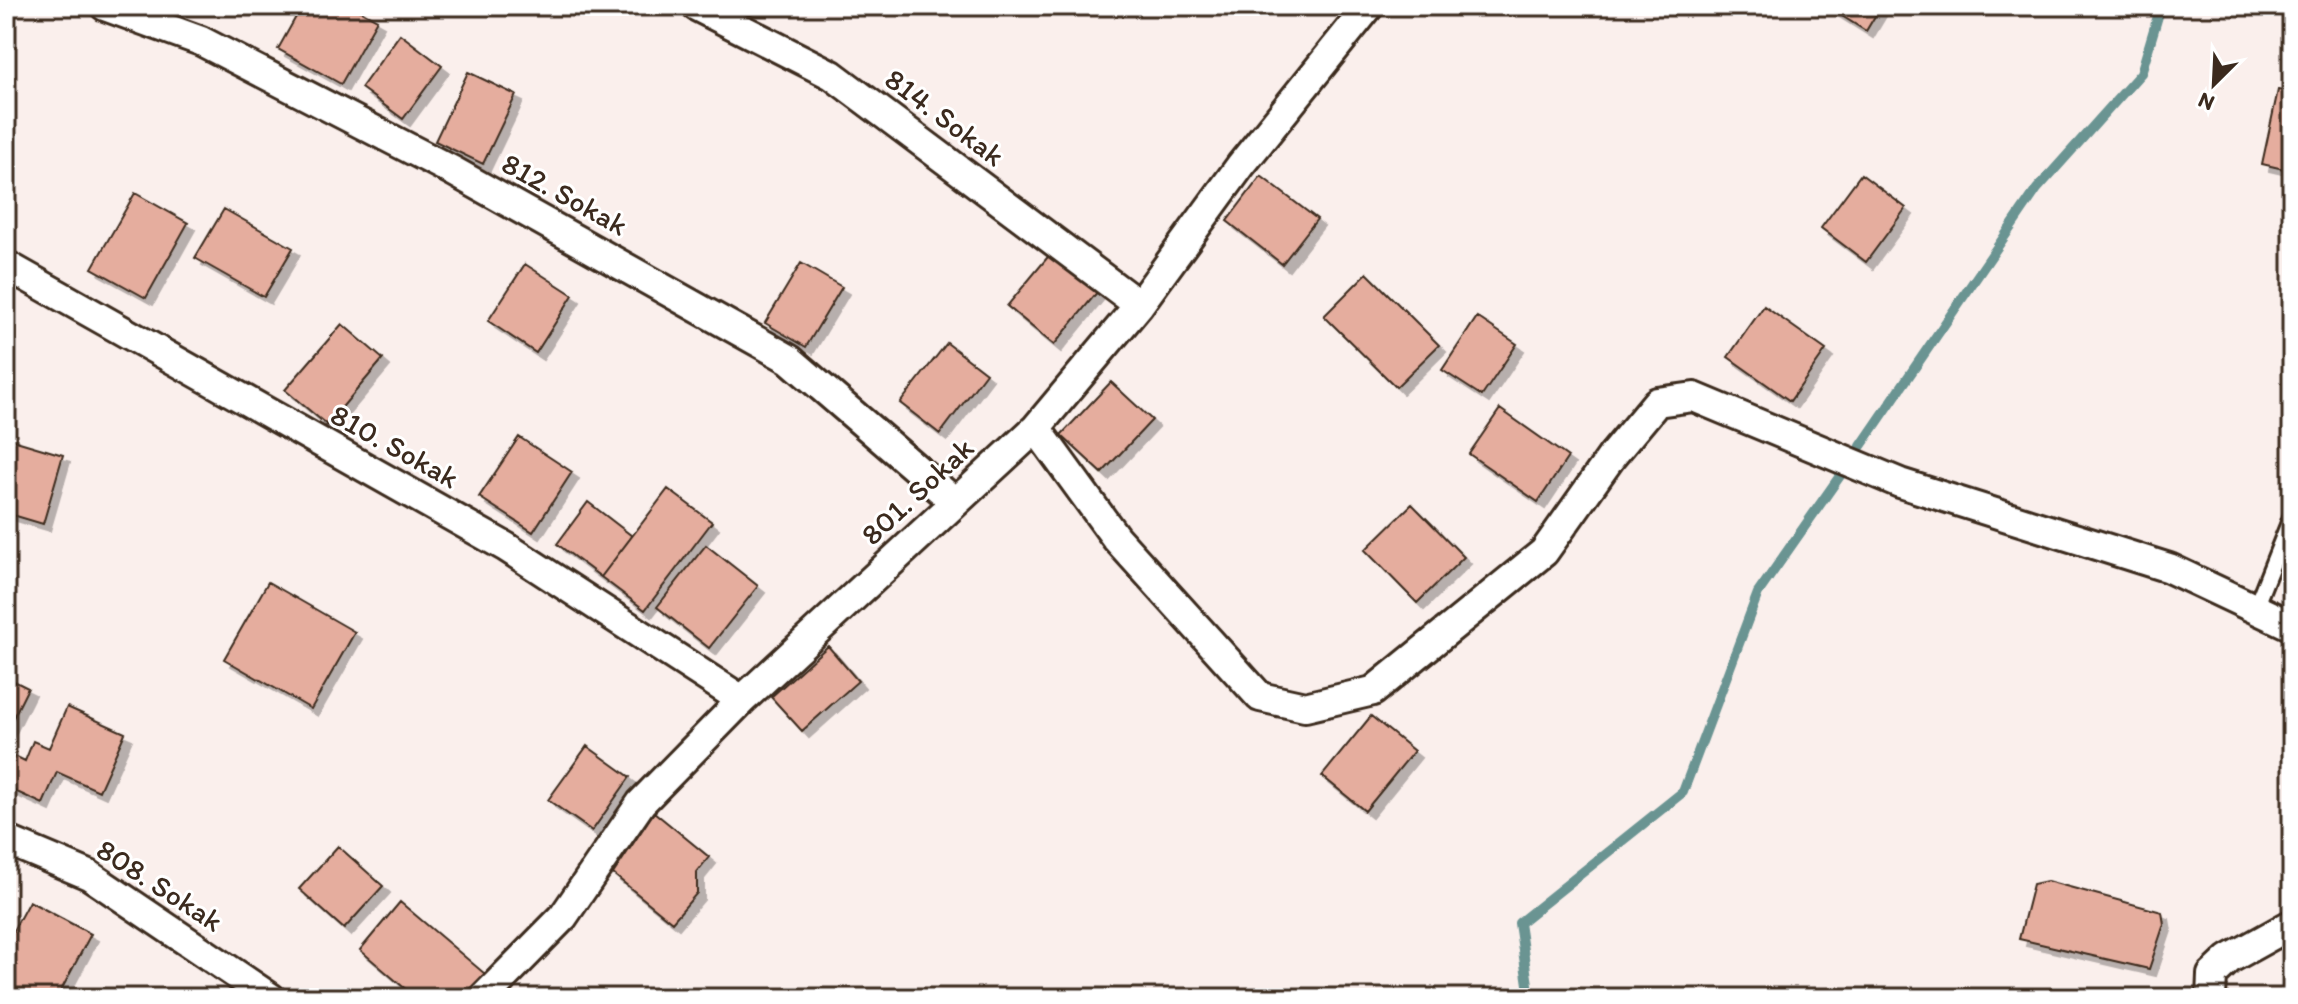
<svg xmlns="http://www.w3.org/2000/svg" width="2298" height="1004" viewBox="0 0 2298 1004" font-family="Itim,sans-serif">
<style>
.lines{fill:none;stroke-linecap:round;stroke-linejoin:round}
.stream{stroke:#6a9492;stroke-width:10}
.building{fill:#e5ad9e;stroke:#3b2a1e;stroke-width:2;filter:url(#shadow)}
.lane-casing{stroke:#3b2a1e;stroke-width:20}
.street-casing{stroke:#3b2a1e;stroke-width:34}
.lane{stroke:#fff;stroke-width:14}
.street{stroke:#fff;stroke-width:28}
.labels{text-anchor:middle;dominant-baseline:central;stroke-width:6;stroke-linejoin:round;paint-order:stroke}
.street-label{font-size:30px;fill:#3b2a1e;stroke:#fff}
</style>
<defs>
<filter id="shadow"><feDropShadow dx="7" dy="7" stdDeviation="0" flood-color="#0004"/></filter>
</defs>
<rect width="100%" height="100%" fill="#faefec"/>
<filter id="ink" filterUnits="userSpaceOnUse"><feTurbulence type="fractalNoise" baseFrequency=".0125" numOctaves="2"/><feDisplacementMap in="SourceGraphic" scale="16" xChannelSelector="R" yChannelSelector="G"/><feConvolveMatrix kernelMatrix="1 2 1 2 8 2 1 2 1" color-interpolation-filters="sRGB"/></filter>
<g filter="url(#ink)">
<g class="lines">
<path class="stream" d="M 1861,446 L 2037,189 L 2141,73 L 2161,6
M 1530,998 L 1519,923 L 1683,792 L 1758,593 L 1842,473"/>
</g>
<path class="building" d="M 302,6 L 352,6 L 377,20 L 341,84 L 278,49 Z
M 1826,6 L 1881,6 L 1866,31 Z
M 400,34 L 442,66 L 403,119 L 361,88 Z
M 468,72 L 516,95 L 483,164 L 435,141 Z
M 2278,90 L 2292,93 L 2292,171 L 2262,164 Z
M 1861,174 L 1906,208 L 1866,262 L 1821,228 Z
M 1261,176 L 1317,219 L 1282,264 L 1227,221 Z
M 135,193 L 188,223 L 146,298 L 92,268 Z
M 224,209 L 293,248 L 264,297 L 195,258 Z
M 1052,252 L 1099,290 L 1054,345 L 1007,306 Z
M 801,263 L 842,287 L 806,347 L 765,323 Z
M 525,264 L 573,295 L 536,353 L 488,321 Z
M 1367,273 L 1439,345 L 1396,387 L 1324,316 Z
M 1764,306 L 1826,350 L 1790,401 L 1728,357 Z
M 1477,317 L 1517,344 L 1482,396 L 1442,370 Z
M 342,324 L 383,359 L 327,425 L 285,390 Z
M 947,343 L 986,373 L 940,434 L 900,403 Z
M 1111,382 L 1152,420 L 1102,473 L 1061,435 Z
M 1500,409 L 1568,457 L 1538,502 L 1469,454 Z
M 519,437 L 572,472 L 533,532 L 479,497 Z
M 6,438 L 63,455 L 43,524 L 6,513 Z
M 668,489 L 712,522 L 645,610 L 601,577 Z
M 588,502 L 632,536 L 601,577 L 557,544 Z
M 1412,504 L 1464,557 L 1417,603 L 1365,550 Z
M 706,545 L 758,586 L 709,648 L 657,607 Z
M 268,582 L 355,632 L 311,709 L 224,659 Z
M 828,646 L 858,681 L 802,731 L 771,697 Z
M 6,677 L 28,688 L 6,732 Z
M 67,707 L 125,733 L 99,791 L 57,772 L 43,804 L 6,787 L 6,776 L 15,756 L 25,761 L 33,741 L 49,748 Z
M 1371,716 L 1414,751 L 1365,811 L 1322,776 Z
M 587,746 L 630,777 L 592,831 L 548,800 Z
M 654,812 L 709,857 L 697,872 L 697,893 L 672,922 L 613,874 Z
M 338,846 L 383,886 L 344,929 L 299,889 Z
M 2047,881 L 2162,912 L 2164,924 L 2149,969 L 2019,939 L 2033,884 Z
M 29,901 L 91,934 L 57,998 L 29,998 L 6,985 L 6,944 Z
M 400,902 L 491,979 L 475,998 L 416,998 L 360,950 Z"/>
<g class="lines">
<defs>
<path id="lane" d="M 2255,608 L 2292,515"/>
<path id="street" d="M 105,6 L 201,41 L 453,171 L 789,359 L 955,502
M 696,6 L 832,75 L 1139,305
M 6,265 L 506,547 L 742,700
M 1036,428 L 1116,538 L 1260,697 L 1305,707 L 1373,691 L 1544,552 L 1612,456 L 1657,402 L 1694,397 L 1900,483 L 2169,568 L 2292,626
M 6,840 L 89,875 L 271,998
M 483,998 L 563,917 L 641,803 L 742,700 L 1036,428 L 1139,305 L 1241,165 L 1369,6
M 2211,998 L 2212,975 L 2229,959 L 2292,924"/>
</defs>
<use href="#lane" class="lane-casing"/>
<use href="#street" class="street-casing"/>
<use href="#lane" class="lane"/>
<use href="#street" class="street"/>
</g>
</g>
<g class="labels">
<g class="street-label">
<text transform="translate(945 117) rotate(37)">814. Sokak</text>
<text transform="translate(565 194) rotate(29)">812. Sokak</text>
<text transform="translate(395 446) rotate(29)">810. Sokak</text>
<text transform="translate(917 491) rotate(-43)">801. Sokak</text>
<text transform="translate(160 885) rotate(33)">808. Sokak</text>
</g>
</g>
<rect width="2298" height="1004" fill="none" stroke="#fff" stroke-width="32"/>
<rect x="16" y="16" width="2266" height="972" fill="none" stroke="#3b2a1e" stroke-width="3" filter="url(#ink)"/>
<g transform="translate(2214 84) rotate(204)" stroke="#ffffff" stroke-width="6" paint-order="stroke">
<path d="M0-6L14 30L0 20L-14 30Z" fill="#3b2a1e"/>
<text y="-12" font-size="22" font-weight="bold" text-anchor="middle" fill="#3b2a1e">N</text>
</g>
</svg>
